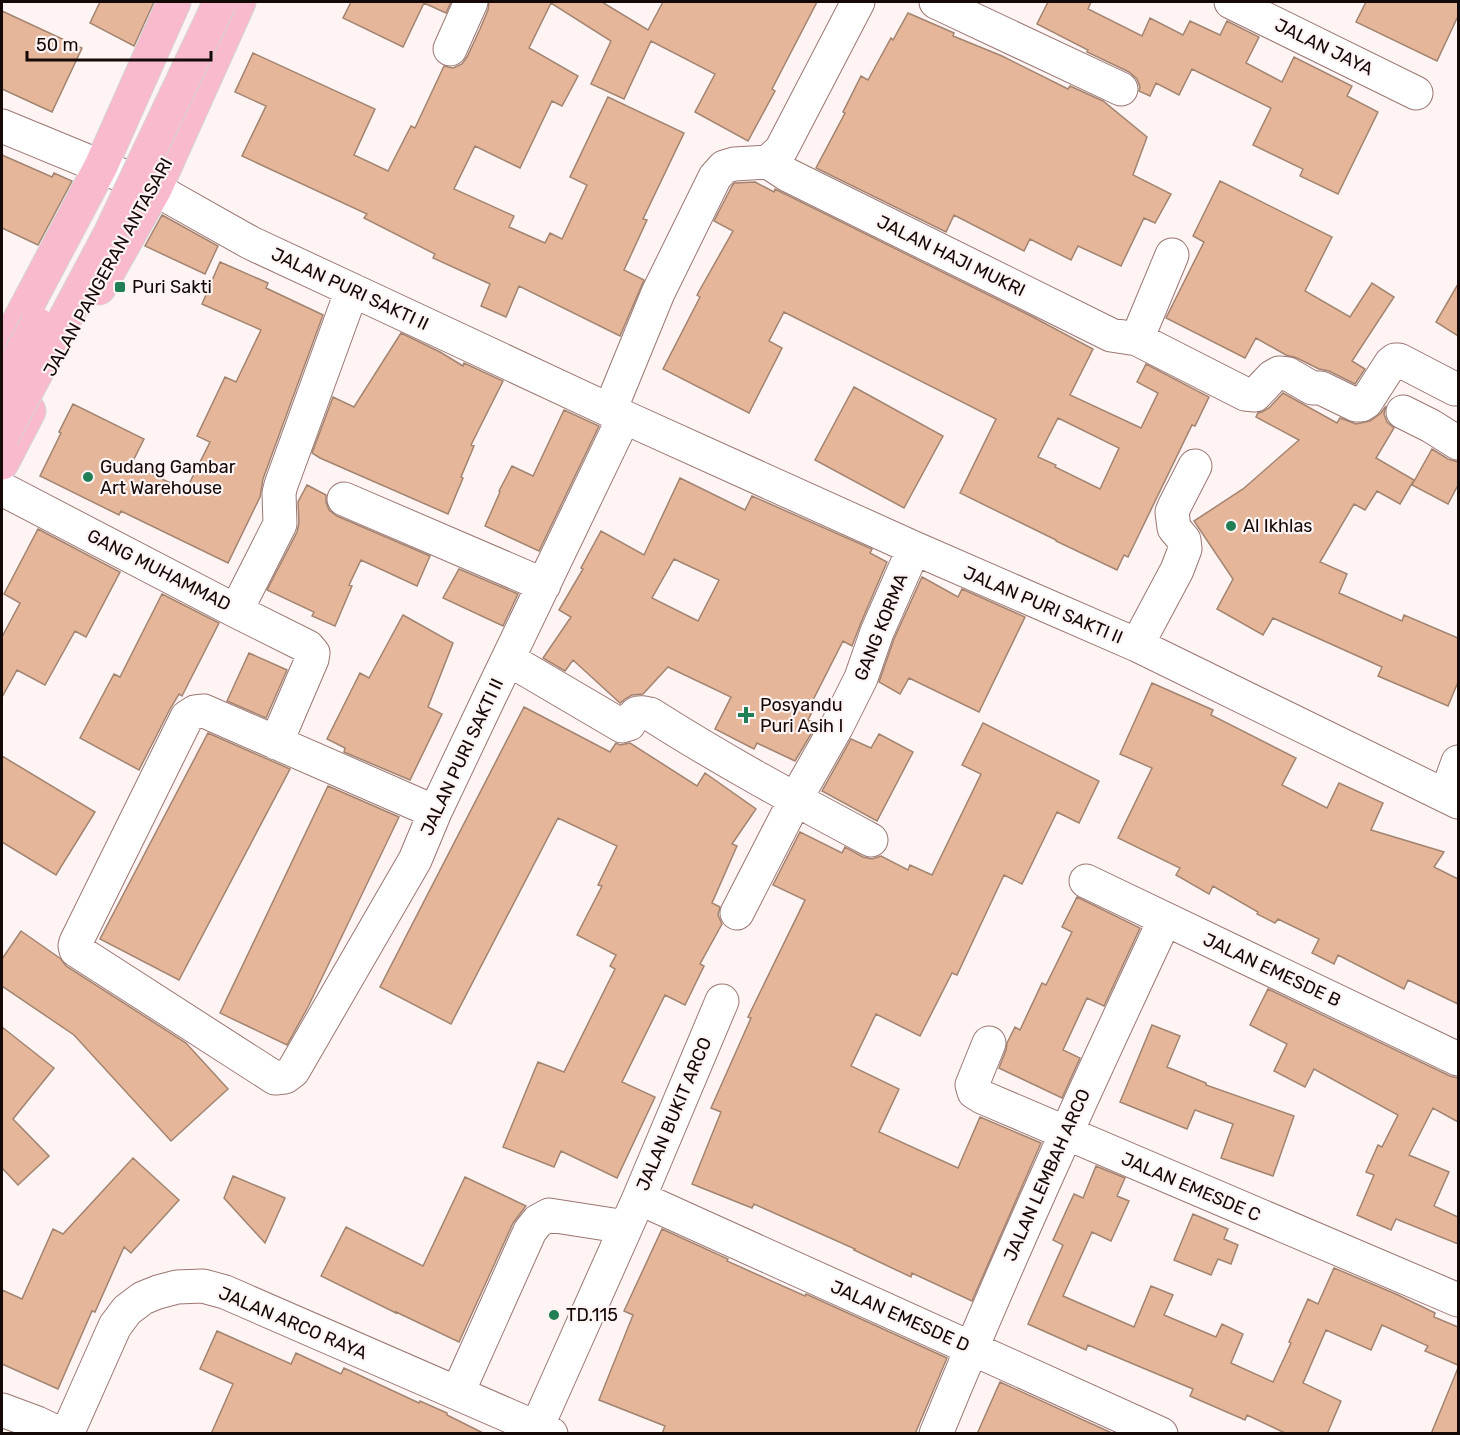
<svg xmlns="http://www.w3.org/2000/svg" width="1460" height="1435" viewBox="0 0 1460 1435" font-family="Rubik,sans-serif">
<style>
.building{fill:#e5b699;stroke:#a38471;stroke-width:1.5;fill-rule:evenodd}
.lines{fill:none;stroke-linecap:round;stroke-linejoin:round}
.minor-casing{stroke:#9c7772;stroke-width:35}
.major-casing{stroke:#d5d3d2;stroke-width:35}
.minor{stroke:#fff;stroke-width:33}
.major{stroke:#fabace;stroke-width:33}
.major-bridge-casing{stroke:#d5d3d2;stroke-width:35;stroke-linecap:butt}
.major-bridge{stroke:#fabace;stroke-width:33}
.poi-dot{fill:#217f55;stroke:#fdf4f3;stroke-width:2}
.labels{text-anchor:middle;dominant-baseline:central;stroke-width:4.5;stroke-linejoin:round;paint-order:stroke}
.street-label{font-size:18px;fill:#150907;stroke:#fdf4f3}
.poi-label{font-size:18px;fill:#150907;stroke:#fdf4f3;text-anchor:start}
</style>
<rect width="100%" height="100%" fill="#fdf4f3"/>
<path class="building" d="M 100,2 L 154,2 L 134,46 L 90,23 Z
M 351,2 L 451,2 L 446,13 L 424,3 L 403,47 L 343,18 Z
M 489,2 L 602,2 L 648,30 L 663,2 L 817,2 L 772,89 L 775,91 L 748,141 L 695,112 L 715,74 L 651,41 L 624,99 L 591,84 L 611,41 L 551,3 L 529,48 L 578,76 L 562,106 L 552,101 L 520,168 L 475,146 L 454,189 L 514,216 L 509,227 L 545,243 L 550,233 L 562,239 L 587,185 L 570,177 L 608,97 L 684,133 L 643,219 L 647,220 L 624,270 L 644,280 L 620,336 L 519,286 L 506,317 L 481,306 L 490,284 L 433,258 L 435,254 L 364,218 L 367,214 L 242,156 L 266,106 L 235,92 L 253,53 L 375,109 L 354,155 L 388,171 L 411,126 L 415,128 L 444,66 L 453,68 L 462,64 L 467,57 L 480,29 L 488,10 Z
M 1048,2 L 1091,2 L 1088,9 L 1142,36 L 1150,18 L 1183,35 L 1190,21 L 1220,35 L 1227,21 L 1259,37 L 1246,63 L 1282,82 L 1294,57 L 1352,86 L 1347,96 L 1378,112 L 1338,194 L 1300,176 L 1303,169 L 1253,145 L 1271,108 L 1192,69 L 1179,95 L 1156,83 L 1150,96 L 1139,91 L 1140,87 L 1137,79 L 1129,72 L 1087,52 L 1088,50 L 1037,24 Z
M 1366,2 L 1458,2 L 1458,16 L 1437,61 L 1356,22 Z
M 2,11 L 82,48 L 52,112 L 2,89 Z
M 908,13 L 954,33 L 953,36 L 1002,56 L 1068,89 L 1070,86 L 1103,101 L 1147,137 L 1133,175 L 1171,194 L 1155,223 L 1144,218 L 1121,266 L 1078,246 L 1071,260 L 1030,239 L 1024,251 L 954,215 L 946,232 L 816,168 L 845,113 L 843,112 L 861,76 L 868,80 L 891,38 L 893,40 Z
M 2,155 L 52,177 L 54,173 L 72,181 L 38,245 L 2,228 Z
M 1220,181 L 1332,237 L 1305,291 L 1350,317 L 1372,283 L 1394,297 L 1352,361 L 1365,369 L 1355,384 L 1329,371 L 1319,369 L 1297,358 L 1286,355 L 1256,338 L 1245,358 L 1166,318 L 1204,242 L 1193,236 Z
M 755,182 L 774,192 L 775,189 L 1031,316 L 1093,349 L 1070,395 L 1141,428 L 1158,393 L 1137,382 L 1146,364 L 1209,397 L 1195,426 L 1192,425 L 1128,557 L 1124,555 L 1117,570 L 1056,541 L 1056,540 L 960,493 L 996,419 L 784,312 L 769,341 L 782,348 L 749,413 L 663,369 L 700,297 L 697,295 L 733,231 L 714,221 L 731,188 L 734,183 ZM 1058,418 L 1119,448 L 1100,489 L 1055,467 L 1056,465 L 1038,457 Z
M 162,215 L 218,246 L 205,274 L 145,246 Z
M 220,262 L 268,283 L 266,288 L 323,315 L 263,479 L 260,497 L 228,563 L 121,511 L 119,515 L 40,476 L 61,433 L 59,432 L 73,404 L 144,439 L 131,465 L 186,490 L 210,442 L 197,436 L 225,377 L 236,382 L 261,330 L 202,304 Z
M 1458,284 L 1458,336 L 1436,322 Z
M 401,333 L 440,352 L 463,366 L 464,363 L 503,381 L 471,445 L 474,446 L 461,477 L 463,478 L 448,514 L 320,458 L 312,453 L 333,397 L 354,407 Z
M 854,387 L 943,436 L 904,508 L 815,460 Z
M 1283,393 L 1337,423 L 1340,418 L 1356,424 L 1370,421 L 1381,413 L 1386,406 L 1384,414 L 1387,422 L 1394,428 L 1376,458 L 1414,480 L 1400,504 L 1377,491 L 1365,510 L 1354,504 L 1320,562 L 1347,574 L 1339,593 L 1402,621 L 1404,615 L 1458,638 L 1458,682 L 1448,706 L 1378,676 L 1382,667 L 1273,618 L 1263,635 L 1217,609 L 1233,579 L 1194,521 L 1243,489 L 1299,440 L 1256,417 L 1258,413 L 1262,412 L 1269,408 Z
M 564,410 L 599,426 L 539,551 L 485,526 L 500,492 L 499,491 L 512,466 L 533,476 Z
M 1432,449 L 1448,459 L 1458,462 L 1458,485 L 1448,504 L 1412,485 Z
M 680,478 L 745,510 L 752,496 L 872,549 L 870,553 L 887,562 L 860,625 L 852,646 L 843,641 L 808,710 L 812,712 L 808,720 L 817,724 L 795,761 L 757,743 L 754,749 L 715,729 L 731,697 L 668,667 L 643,694 L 632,695 L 625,699 L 620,703 L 573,660 L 565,671 L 543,658 L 571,617 L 559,610 L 583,569 L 581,568 L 601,531 L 644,555 ZM 674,559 L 719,580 L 698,621 L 652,598 Z
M 307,485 L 326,495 L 326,502 L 329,510 L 337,516 L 430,556 L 417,586 L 361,560 L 349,585 L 352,586 L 335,626 L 312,616 L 314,612 L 267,590 L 297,532 L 299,523 L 298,502 Z
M 38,529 L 120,572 L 86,637 L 75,631 L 45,685 L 17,670 L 2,697 L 2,637 L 20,603 L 4,594 Z
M 459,569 L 518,594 L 503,626 L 443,598 Z
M 922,577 L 958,597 L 962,589 L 1025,617 L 979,712 L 909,678 L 900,694 L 879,682 L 894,639 Z
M 162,594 L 219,623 L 182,696 L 179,694 L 170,709 L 139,770 L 80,738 L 114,674 L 120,677 Z
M 403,615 L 453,643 L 428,707 L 442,714 L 410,780 L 344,752 L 345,748 L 327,739 L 360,673 L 369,678 Z
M 249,653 L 287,670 L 266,718 L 227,701 Z
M 1152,683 L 1213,710 L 1211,715 L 1296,758 L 1282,785 L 1327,808 L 1339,783 L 1383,803 L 1371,830 L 1444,852 L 1434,867 L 1458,879 L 1458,1004 L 1408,980 L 1404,989 L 1338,955 L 1334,964 L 1312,953 L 1319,939 L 1278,919 L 1275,923 L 1257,914 L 1258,912 L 1213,886 L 1209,894 L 1176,875 L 1180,868 L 1118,838 L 1152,768 L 1120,754 Z
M 524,707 L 610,752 L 616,743 L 620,745 L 630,743 L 697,786 L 705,773 L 756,809 L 732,844 L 737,846 L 712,903 L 720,907 L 718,915 L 722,924 L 700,964 L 704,966 L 685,1005 L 665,995 L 622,1082 L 655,1097 L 617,1178 L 561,1151 L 554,1167 L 503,1147 L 538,1062 L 564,1072 L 615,969 L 610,966 L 616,955 L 577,935 L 602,886 L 598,885 L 617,846 L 558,818 L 451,1024 L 380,987 Z
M 983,723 L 1099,781 L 1079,823 L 1057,812 L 1022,884 L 1004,875 L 957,975 L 952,973 L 920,1036 L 876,1014 L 851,1066 L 899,1089 L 879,1132 L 958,1168 L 980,1117 L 1041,1143 L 972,1301 L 912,1273 L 911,1277 L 854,1250 L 855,1249 L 754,1204 L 752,1208 L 692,1184 L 721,1112 L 711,1108 L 751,1018 L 748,1017 L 805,900 L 773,885 L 800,832 L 842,853 L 845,847 L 863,857 L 872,859 L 881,856 L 908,870 L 910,865 L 932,875 L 981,774 L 962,765 Z
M 208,733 L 290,769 L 179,980 L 100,939 Z
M 879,734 L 913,752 L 877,821 L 822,791 L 851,739 L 871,748 Z
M 2,756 L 95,812 L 56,875 L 2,842 Z
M 328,786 L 399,817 L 308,1007 L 287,1045 L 220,1013 Z
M 1077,897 L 1140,928 L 1104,1006 L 1087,998 L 1063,1050 L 1080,1058 L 1062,1098 L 999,1068 L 1006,1050 L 1007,1043 L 1015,1027 L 1020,1030 L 1042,983 L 1046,985 L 1072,932 L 1062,927 Z
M 21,931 L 61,959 L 66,966 L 186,1043 L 228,1089 L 171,1141 L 74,1035 L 2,986 L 2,959 Z
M 1268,989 L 1450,1076 L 1458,1078 L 1458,1122 L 1433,1108 L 1409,1155 L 1449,1172 L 1434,1206 L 1458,1217 L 1458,1244 L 1396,1219 L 1391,1230 L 1357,1215 L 1374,1175 L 1366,1172 L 1378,1145 L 1382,1147 L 1398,1115 L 1314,1069 L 1305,1087 L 1274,1071 L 1287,1044 L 1250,1025 Z
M 1152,1025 L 1180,1036 L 1167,1067 L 1206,1083 L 1206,1085 L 1294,1116 L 1273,1176 L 1221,1158 L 1233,1124 L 1195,1110 L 1187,1129 L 1120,1102 Z
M 2,1027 L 54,1068 L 13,1119 L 49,1156 L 18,1185 L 2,1168 Z
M 133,1158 L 179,1200 L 131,1253 L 124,1247 L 95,1312 L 92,1311 L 58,1389 L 2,1364 L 2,1290 L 22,1299 L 53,1229 L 63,1234 Z
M 1096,1166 L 1125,1178 L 1117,1196 L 1129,1201 L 1111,1241 L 1092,1232 L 1063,1296 L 1134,1327 L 1151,1286 L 1173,1295 L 1164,1315 L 1216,1337 L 1222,1324 L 1243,1334 L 1231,1363 L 1273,1382 L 1291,1343 L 1289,1342 L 1308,1299 L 1318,1304 L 1334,1268 L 1396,1294 L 1435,1313 L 1434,1317 L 1458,1327 L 1458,1365 L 1425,1351 L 1428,1346 L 1382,1325 L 1371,1350 L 1326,1330 L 1303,1383 L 1341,1401 L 1327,1434 L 1287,1434 L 1247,1415 L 1245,1420 L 1190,1396 L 1193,1389 L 1088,1345 L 1086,1350 L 1028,1324 L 1063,1245 L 1053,1240 L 1074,1194 L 1083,1198 Z
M 233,1176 L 285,1198 L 265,1243 L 224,1198 Z
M 465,1177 L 526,1206 L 513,1223 L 459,1342 L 396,1312 L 396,1313 L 321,1276 L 346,1227 L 423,1266 Z
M 1193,1214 L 1228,1229 L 1224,1239 L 1238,1245 L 1231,1264 L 1218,1259 L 1211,1275 L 1174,1260 Z
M 662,1229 L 728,1259 L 727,1261 L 805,1296 L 806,1294 L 947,1358 L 915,1434 L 662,1434 L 665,1426 L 599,1400 L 633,1315 L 624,1311 Z
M 217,1331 L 291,1364 L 296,1353 L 341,1374 L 344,1368 L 419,1403 L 420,1401 L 447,1413 L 447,1415 L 485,1434 L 211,1434 L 233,1384 L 200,1369 Z
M 1458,1368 L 1458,1434 L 1431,1434 Z
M 1000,1382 L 1114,1434 L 977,1434 Z"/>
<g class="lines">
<defs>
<path id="minor" d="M 936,2 L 1121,89
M 1231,2 L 1416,93
M 450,49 L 471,2
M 2,126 L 155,189 L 251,243 L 352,290 L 624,417 L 914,548 L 1137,645 L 1458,802
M 768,162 L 788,175 L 1111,335 L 1137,339 L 1245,394 L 1255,395 L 1272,377 L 1279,373 L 1288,374 L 1312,388 L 1321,388 L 1356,405 L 1361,405 L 1366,402 L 1391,363 L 1395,360 L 1399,360 L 1455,389
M 1137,339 L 1172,255
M 610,410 L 658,293 L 715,177 L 724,167 L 734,164 L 768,162 L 781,150 L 858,2
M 1403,412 L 1431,426 L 1458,443
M 2,489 L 236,611 L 308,647 L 313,653 L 312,659 L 276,743
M 344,499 L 544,585
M 236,611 L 280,524 L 279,493 L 281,485 L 352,290
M 1137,645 L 1177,570 L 1185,549 L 1184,540 L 1174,528 L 1172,512 L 1175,505 L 1195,466
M 508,659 L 622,726 L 629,724 C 635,711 637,712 650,714 C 722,760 796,800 871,840
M 1446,795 L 1458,762
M 435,812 L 204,711 L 195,712 L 187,717 L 76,942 L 75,946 L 76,950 L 275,1078 L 285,1077 L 293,1071 L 415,860 L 435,812 L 490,696 L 624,417
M 1086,881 L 1458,1059
M 737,913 L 795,800 L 837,726 L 861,678 L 877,632 L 914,548
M 989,1043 L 972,1085 L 974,1092 L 982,1097 L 1458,1300
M 639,1198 L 1161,1434
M 458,1392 L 530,1231 L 538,1221 L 549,1215 L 626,1227
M 2,1410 L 37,1423 L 60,1434
M 537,1427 L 639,1198 L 722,1001
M 67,1434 L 115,1326 L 127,1310 L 143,1298 L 158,1292 L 177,1287 L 203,1286 L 225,1292 L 551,1434
M 936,1434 C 1007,1260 1085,1090 1165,919"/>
<path id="major" d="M 99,288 L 155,189 L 239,2
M 2,353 L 101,166 L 174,2
M 2,463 L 29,411"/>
</defs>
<use href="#minor" class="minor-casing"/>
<use href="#major" class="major-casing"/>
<use href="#minor" class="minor"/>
<use href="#major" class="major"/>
<defs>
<path id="major-bridge" d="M 2,388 L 37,324
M 2,437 L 110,234 L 220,2"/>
</defs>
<use href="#major-bridge" class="major-bridge-casing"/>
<use href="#major-bridge" class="major-bridge"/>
</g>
<g class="poi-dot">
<rect x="114" y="281" width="12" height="12" rx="3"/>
<circle cx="88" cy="477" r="6"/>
<circle cx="1231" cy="526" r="6"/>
<path d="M743 706h6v6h6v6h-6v6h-6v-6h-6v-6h6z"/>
<circle cx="554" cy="1315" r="6"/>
</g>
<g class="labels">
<g class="street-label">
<text transform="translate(1324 47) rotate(26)">JALAN JAYA</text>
<text transform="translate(951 256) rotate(26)">JALAN HAJI MUKRI</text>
<text transform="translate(108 267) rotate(-61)">JALAN PANGERAN ANTASARI</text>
<text transform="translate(350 289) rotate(25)">JALAN PURI SAKTI II</text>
<text transform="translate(159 570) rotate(27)">GANG MUHAMMAD</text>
<text transform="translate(1043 605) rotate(23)">JALAN PURI SAKTI II</text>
<text transform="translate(881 627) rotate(-68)">GANG KORMA</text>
<text transform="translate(462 757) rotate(-65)">JALAN PURI SAKTI II</text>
<text transform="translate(1272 970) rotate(25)">JALAN EMESDE B</text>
<text transform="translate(674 1114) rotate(-67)">JALAN BUKIT ARCO</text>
<text transform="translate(1047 1175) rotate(-66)">JALAN LEMBAH ARCO</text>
<text transform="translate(1191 1187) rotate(23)">JALAN EMESDE C</text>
<text transform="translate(900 1316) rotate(24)">JALAN EMESDE D</text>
<text transform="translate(293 1323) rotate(23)">JALAN ARCO RAYA</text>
</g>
<g class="poi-label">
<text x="132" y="287">Puri Sakti</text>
<text x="100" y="467">Gudang Gambar<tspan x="100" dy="21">Art Warehouse</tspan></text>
<text x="1243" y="526">Al Ikhlas</text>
<text x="760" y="705">Posyandu<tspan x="760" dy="21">Puri Asih I</tspan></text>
<text x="566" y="1315">TD.115</text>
</g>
</g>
<rect width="1460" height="1435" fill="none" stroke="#150907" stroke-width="6"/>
<path d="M27 51v9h184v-9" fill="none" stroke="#150907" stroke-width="3"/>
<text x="36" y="51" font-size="18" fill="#150907" stroke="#fdf4f3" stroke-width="4.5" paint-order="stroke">50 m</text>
</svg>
